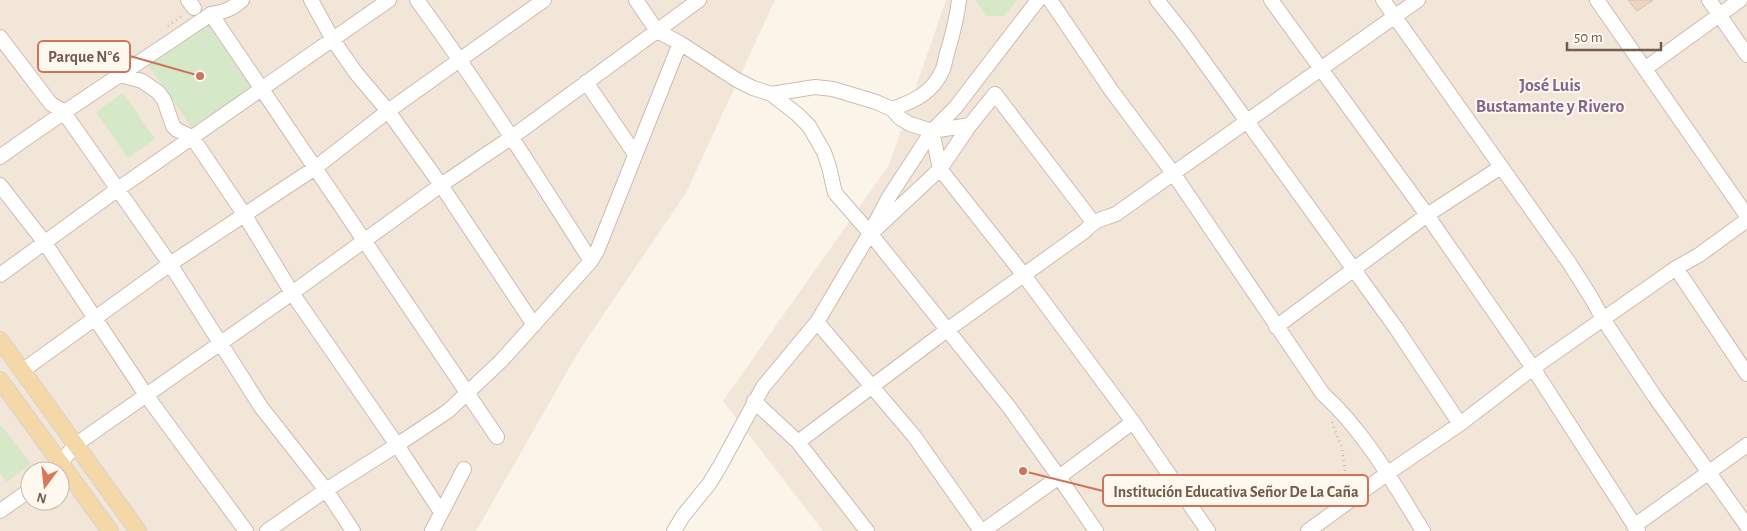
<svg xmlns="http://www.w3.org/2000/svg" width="1747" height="531" viewBox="0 0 1747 531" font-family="'Alegreya Sans',sans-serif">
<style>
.residential{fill:#f2e6d8;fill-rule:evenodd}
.green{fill:#d5e8c8}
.building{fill:#eed4c3;stroke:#e0bba4}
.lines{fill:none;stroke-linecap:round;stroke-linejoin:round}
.minor-casing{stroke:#ccbcb0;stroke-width:16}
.major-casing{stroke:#d8d1cd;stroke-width:18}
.path{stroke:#d3b8a6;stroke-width:2.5;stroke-dasharray:1 4;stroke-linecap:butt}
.minor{stroke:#fff;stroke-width:14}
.major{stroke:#f4d8a7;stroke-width:16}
.labels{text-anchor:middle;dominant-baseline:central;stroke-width:4;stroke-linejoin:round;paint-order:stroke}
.quarter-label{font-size:18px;font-weight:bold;fill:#82668f;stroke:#fef8ef}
.leader{fill:none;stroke:#d17357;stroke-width:2}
.callout-dot{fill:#d17357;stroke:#fef8ef;stroke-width:2}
.callout{fill:#fef8ef;stroke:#d17357;stroke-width:2}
.callout-label{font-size:16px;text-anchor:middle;font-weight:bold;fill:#745c4e}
</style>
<rect width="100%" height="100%" fill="#fbf4e9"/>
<path class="residential" d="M 0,0 L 775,0 L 686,193 L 580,349 L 476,531 L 0,531 ZM 30,471 L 60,471 L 60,501 L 30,501 Z
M 946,0 L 1747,0 L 1747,531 L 823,531 L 723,401 L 889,165 Z"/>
<path class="green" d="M 976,0 L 1017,0 L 1004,16 L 986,16 Z
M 207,22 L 252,87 L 192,128 L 148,65 Z
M 123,93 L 155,139 L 128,158 L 96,112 Z
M 0,424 L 31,464 L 7,482 L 0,473 Z"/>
<path class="building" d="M 1628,0 L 1653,0 L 1637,11 Z"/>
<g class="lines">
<defs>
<path id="minor" d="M 188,0 L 194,8
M 311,0 L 333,40 L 356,73 L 388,111 L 441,185 L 534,325
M 417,0 C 479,85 535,173 591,261
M 636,0 L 657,31 L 680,43 L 737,80 L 753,88 L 771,94 L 815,87 L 833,89 L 876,102 L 892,109 L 900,118 L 910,124 L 932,131 L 970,125
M 1050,0 L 1111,90 L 1173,173 L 1323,394 C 1365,432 1394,484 1423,531
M 1157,0 L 1184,34 L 1396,328 L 1460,424
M 1271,0 L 1427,215 L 1533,368 L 1638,531
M 1383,0 L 1570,264 L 1592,299 L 1603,319 L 1655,397 L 1747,526
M 1597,0 L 1747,216
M 1709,0 L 1747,55
M 211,14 L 497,437
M 0,37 L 51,104 L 63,111 L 170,264 L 261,407 L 326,490 L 353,531
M 1646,68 L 1740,0
M 121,75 L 142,81 L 158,92 L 164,100 L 173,126 L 177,130 L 192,137 L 244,214 L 292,293 L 397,445 L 441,512
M 586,82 L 635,154
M 771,94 L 797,114 L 809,126 L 824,152 L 829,167 L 835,193 L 870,233 L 1009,407 L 1059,477 L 1096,531
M 892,109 C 914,101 933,93 943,69 C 945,63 946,56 948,50 C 953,33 957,17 959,0
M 932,131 L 940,169 L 1023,274 L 1133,422 L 1208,531
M 0,157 C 69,107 141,62 211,14 C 224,12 232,9 242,0
M 0,185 L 45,243 L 146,395 L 246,531
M 877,228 L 940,169 L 970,125 L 995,94 L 1093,222
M 1676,268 L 1747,374
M 0,275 L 118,189 L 389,0
M 817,322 L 914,436 L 981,531
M 1276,327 L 1427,215 L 1501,167
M 22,371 L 170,264 L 315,168 L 388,111 L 544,0
M 754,401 L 798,442 L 867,531
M 798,442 L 947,330 L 1085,231 C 1097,218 1101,220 1116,214 L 1418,0
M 54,471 L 75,445 L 292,293 L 441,185 L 512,137 L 699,0
M 0,511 L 30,490
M 1634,526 L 1747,445
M 267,531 L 326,490 L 397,445 L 448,411 L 501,361 L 591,261 L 597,251 L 680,43
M 432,531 L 464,469
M 674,531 L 683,516 L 709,484 L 720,466 L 763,387 L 817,322 L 870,233 L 889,197 L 932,131 L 955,108 L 1038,0
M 983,531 L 1059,477 L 1133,422
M 1308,531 L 1388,473 L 1460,424 L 1533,368 L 1676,268 L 1699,255 L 1747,220"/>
<path id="major" d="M 0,340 L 138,531
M 0,380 L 110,531"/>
</defs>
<use href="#minor" class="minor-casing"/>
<use href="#major" class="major-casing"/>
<path class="path" d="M 168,26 L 184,14
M 1332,422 L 1342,448 L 1347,487"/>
<use href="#minor" class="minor"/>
<use href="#major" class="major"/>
</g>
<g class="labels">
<g class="quarter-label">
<text x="1550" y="86">José Luis<tspan x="1550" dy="21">Bustamante y Rivero</tspan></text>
</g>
</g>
<path class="leader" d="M200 76L130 56M1023 471L1103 491"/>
<g class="callout-dot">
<circle cx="200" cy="76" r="5"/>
<circle cx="1023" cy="471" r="5"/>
</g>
<g class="callout">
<rect x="38" y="41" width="92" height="31" rx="5"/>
<rect x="1103" y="475" width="265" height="31" rx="5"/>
</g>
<g class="callout-label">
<text x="84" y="62">Parque N°6</text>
<text x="1236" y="497">Institución Educativa Señor De La Caña</text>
</g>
<g transform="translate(45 486) rotate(195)"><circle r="24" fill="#fef8ef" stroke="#c7baaf"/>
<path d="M0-4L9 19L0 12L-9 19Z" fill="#db7658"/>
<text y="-8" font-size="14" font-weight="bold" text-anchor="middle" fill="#745c4e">N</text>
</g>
<path d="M1567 42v8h94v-8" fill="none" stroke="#745c4e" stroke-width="2.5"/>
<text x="1574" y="42" font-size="15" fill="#745c4e" stroke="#fef8ef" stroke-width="4" paint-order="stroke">50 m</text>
</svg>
